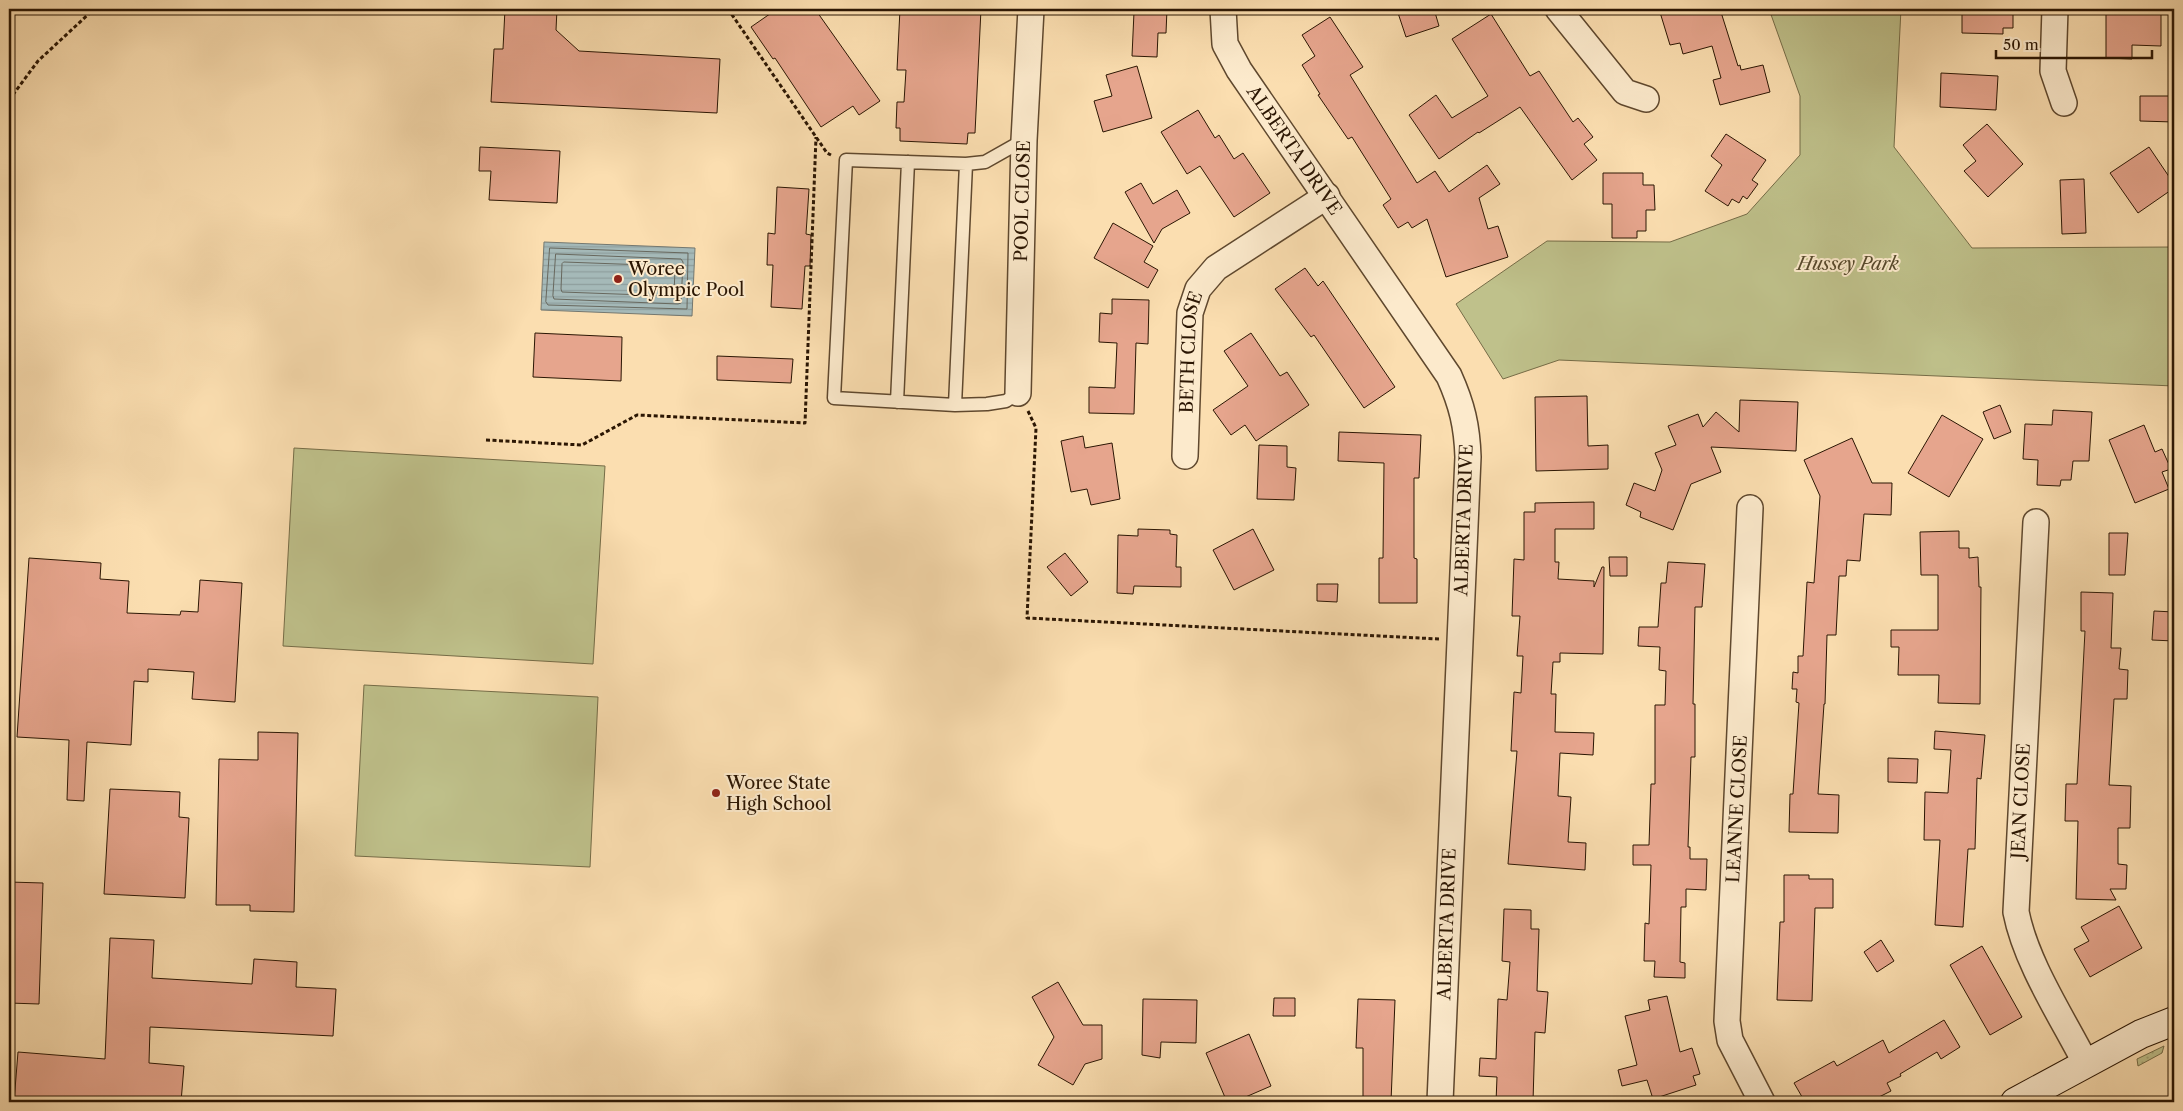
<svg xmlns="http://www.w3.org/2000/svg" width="2183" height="1111" viewBox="0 0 2183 1111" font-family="'Libre Caslon Text',serif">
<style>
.grass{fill:url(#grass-dots);stroke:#756c47}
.park{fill:#bfc18b;stroke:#756c47}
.water{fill:url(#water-rules);stroke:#747870}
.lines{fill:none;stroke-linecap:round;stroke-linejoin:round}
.shore{stroke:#68685e;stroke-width:1}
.building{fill:#e6a58d;stroke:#2b1603}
.lane-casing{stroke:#5f482e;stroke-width:15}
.street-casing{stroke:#5f482e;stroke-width:28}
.secondary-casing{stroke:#2b1603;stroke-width:30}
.path{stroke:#2b1603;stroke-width:3;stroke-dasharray:4 2.5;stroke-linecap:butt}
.lane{stroke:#fceacc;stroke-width:12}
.street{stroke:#fceacc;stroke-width:25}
.secondary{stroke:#fceacc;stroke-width:28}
.poi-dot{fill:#8f2418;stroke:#fceacc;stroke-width:2}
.labels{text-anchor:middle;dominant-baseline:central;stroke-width:4;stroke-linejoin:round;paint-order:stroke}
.street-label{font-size:18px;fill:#2b1603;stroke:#fceacc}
.park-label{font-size:18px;font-style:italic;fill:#57492c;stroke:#fceacc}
.poi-label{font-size:18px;fill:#2b1603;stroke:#fceacc;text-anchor:start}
</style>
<defs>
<pattern id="grass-dots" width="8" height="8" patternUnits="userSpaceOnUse" patternTransform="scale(1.25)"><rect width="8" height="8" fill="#bfc18b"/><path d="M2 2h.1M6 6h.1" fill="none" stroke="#a4a576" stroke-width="1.8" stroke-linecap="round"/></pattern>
<pattern id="water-rules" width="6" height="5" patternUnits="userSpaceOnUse" patternTransform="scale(1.25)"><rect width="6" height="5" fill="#a5b9b8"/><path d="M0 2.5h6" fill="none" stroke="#8e9e9d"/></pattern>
</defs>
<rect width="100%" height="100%" fill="#fbdeb0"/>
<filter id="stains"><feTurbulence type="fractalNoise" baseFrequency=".004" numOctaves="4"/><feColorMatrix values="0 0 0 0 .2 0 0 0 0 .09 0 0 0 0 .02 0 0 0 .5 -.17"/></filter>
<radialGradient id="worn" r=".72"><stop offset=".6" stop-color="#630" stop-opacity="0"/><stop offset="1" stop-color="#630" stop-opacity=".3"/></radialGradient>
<path class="grass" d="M 2164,1046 L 2162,1053 L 2138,1066 L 2137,1059 Z"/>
<path class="park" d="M 1769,9 L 1901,9 L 1894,147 L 1972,248 L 2174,247 L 2174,386 L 1559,360 L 1503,379 L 1456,304 L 1547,241 L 1670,242 L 1747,214 L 1800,155 L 1800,96 Z
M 294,448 L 605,466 L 593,664 L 283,646 Z
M 364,685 L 598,697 L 590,867 L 355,856 Z"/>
<path class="water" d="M 544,242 L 695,248 L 692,316 L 541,310 Z"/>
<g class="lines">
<path class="shore" d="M 550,248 L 688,253 L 687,309 L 548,305 L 546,302 Z
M 556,254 L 681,259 L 683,262 L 681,303 L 678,304 L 554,299 L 553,296 Z
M 564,262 L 673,266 L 675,269 L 674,295 L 671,296 L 562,292 L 561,289 L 562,264 Z"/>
</g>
<path class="building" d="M 505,9 L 557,9 L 556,30 L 579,51 L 720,59 L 717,113 L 491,102 L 494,49 L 503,49 Z
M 777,9 L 815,9 L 880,101 L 859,115 L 853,106 L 821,127 L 775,58 L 773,59 L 751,27 Z
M 900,9 L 981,9 L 975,133 L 968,133 L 967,144 L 900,141 L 900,128 L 896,128 L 897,102 L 904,102 L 906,70 L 897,70 Z
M 1142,9 L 1167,9 L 1166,33 L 1158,33 L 1157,57 L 1132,56 L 1134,12 L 1142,12 Z
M 1409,9 L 1434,9 L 1439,26 L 1406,37 L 1398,13 Z
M 1659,9 L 1720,9 L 1738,66 L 1740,65 L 1741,70 L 1763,65 L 1770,92 L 1720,105 L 1713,80 L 1721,78 L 1712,46 L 1683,54 L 1680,43 L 1670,45 Z
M 1962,9 L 2013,9 L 2013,28 L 2003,28 L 2003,34 L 1962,33 Z
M 2106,9 L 2161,9 L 2161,46 L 2132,45 L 2132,59 L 2106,58 Z
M 1491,14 L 1530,76 L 1539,71 L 1573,122 L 1578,118 L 1593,137 L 1584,144 L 1597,160 L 1572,180 L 1520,107 L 1479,133 L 1478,132 L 1439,159 L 1409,115 L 1436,95 L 1452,118 L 1488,96 L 1452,39 Z
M 1330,17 L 1363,67 L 1350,75 L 1417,183 L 1435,171 L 1449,192 L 1487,165 L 1500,184 L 1479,198 L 1488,229 L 1498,226 L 1508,257 L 1446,277 L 1427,219 L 1412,228 L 1408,222 L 1398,228 L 1383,205 L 1391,199 L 1352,137 L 1348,139 L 1318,95 L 1320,94 L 1302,65 L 1315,56 L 1302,35 Z
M 1137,66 L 1152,118 L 1103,132 L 1094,101 L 1112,96 L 1106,75 Z
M 1941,73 L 1998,76 L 1996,110 L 1940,107 Z
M 2140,96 L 2174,96 L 2174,122 L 2140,121 Z
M 1198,110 L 1215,138 L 1219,135 L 1234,159 L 1243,153 L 1270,193 L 1234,217 L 1200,166 L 1187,174 L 1161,132 Z
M 1987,124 L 2023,164 L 1988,197 L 1964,171 L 1976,161 L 1963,145 Z
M 1726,134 L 1766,160 L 1752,180 L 1758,184 L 1747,199 L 1743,196 L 1739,203 L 1732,199 L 1728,206 L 1705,191 L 1722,165 L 1711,156 Z
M 480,147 L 560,151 L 557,203 L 489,200 L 491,171 L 479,171 Z
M 2149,147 L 2174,184 L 2174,188 L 2138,213 L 2110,173 Z
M 1603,173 L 1643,173 L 1643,185 L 1654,185 L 1655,210 L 1646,210 L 1646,231 L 1637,231 L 1637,238 L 1612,238 L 1612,204 L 1603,204 Z
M 2084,179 L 2086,233 L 2062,234 L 2060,180 Z
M 1141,183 L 1153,204 L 1177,190 L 1190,213 L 1162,229 L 1154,243 L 1125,192 Z
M 777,187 L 809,189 L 806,234 L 811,235 L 810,266 L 805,266 L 802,309 L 771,307 L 773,265 L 767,265 L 768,233 L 775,234 Z
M 1113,223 L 1153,246 L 1144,262 L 1158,270 L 1148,288 L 1094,258 Z
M 1305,268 L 1318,286 L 1323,281 L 1395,387 L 1364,408 L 1314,335 L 1311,337 L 1275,289 Z
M 1112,299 L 1149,300 L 1148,344 L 1136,343 L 1134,414 L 1089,413 L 1089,387 L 1115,388 L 1117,343 L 1099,342 L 1100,313 L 1112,314 Z
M 535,333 L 622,337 L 621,381 L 533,377 Z
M 1251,333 L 1280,376 L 1287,372 L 1309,405 L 1256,441 L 1245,425 L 1231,435 L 1213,410 L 1248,386 L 1224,351 Z
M 717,356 L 793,359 L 791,383 L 717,380 Z
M 1587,396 L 1588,446 L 1608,445 L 1608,469 L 1536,471 L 1535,397 Z
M 1740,400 L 1798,402 L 1796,451 L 1711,447 L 1721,472 L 1691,484 L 1673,530 L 1640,517 L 1641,512 L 1626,505 L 1634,483 L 1655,491 L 1662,470 L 1655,453 L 1676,445 L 1668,426 L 1698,414 L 1703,427 L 1716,412 L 1739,432 Z
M 2000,405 L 2011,432 L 1994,439 L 1983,412 Z
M 2053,410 L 2092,412 L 2089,461 L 2073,461 L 2071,480 L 2061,480 L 2060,486 L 2037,485 L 2038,460 L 2023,459 L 2025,424 L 2052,425 Z
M 1942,415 L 1983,439 L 1949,497 L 1908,473 Z
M 2144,425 L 2155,452 L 2162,449 L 2171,469 L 2162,472 L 2169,489 L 2135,503 L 2109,440 Z
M 1339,432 L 1421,435 L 1419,478 L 1414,478 L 1414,558 L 1417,559 L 1417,603 L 1379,603 L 1379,558 L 1383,558 L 1384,463 L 1338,461 Z
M 1083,436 L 1085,448 L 1112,443 L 1120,499 L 1091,505 L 1087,489 L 1071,492 L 1061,441 Z
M 1852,438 L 1872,483 L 1892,483 L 1891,515 L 1864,514 L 1860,561 L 1847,560 L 1846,576 L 1839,576 L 1836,635 L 1827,635 L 1825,704 L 1824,704 L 1818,794 L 1839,795 L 1838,833 L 1789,832 L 1790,794 L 1793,794 L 1799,703 L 1796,702 L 1797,689 L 1792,689 L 1793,672 L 1798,673 L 1798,656 L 1803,656 L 1807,582 L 1814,583 L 1820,496 L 1804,460 Z
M 1259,445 L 1287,446 L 1287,467 L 1296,468 L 1294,500 L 1257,499 Z
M 1594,502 L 1594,529 L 1555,529 L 1555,562 L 1559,562 L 1558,579 L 1594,581 L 1594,587 L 1602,567 L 1604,567 L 1603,654 L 1560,653 L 1560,662 L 1553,662 L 1551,694 L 1556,694 L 1555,732 L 1594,733 L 1593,755 L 1560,753 L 1558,796 L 1571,797 L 1568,842 L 1586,843 L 1585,870 L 1508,864 L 1517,751 L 1511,751 L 1514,692 L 1521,693 L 1523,656 L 1517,656 L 1520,616 L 1512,616 L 1514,559 L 1524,560 L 1524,512 L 1535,512 L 1535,503 Z
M 1138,529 L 1170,530 L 1170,534 L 1177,535 L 1176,567 L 1181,567 L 1181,587 L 1134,586 L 1133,594 L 1117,593 L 1118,535 L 1138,536 Z
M 1253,529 L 1274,570 L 1234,590 L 1213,550 Z
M 1959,531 L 1959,548 L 1969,548 L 1969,558 L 1978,557 L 1979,587 L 1981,587 L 1980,704 L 1938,703 L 1939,675 L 1898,675 L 1899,647 L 1891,647 L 1891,630 L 1938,630 L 1938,575 L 1921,575 L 1920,532 Z
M 2109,533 L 2128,533 L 2125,575 L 2109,575 Z
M 1065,553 L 1088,582 L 1071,596 L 1047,567 Z
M 1609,557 L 1627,557 L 1627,576 L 1610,576 Z
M 29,558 L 101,563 L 100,579 L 129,581 L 127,613 L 180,615 L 181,611 L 198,612 L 200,580 L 242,583 L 235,702 L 192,699 L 194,672 L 148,669 L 148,682 L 134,681 L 131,745 L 87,742 L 84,801 L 67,800 L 69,740 L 17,737 Z
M 1668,562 L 1705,564 L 1702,607 L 1695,607 L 1693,704 L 1695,704 L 1695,757 L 1691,757 L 1688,847 L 1690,847 L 1690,859 L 1707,859 L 1706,890 L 1686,889 L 1686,907 L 1681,907 L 1680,962 L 1685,963 L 1685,978 L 1654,977 L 1655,961 L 1644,961 L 1645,923 L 1649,924 L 1651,865 L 1633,865 L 1633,845 L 1649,845 L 1651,784 L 1655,784 L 1655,705 L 1665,705 L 1666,671 L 1659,670 L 1660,647 L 1638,646 L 1639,627 L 1658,627 L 1661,583 L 1666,583 Z
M 1317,584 L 1338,584 L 1337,602 L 1317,601 Z
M 2081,592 L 2113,593 L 2111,648 L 2121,648 L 2119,669 L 2128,670 L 2127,699 L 2114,699 L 2109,785 L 2131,786 L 2130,828 L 2118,828 L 2118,864 L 2127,865 L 2126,889 L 2110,889 L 2116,900 L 2076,899 L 2078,821 L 2065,821 L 2066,784 L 2077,784 L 2085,631 L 2081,631 Z
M 2154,611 L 2174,612 L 2174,641 L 2152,640 Z
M 1935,731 L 1985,735 L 1981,779 L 1977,778 L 1975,849 L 1968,849 L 1963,927 L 1935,925 L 1940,840 L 1924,840 L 1925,792 L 1948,793 L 1951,750 L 1934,749 Z
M 258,732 L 298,733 L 294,912 L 250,911 L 250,905 L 216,905 L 219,759 L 258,760 Z
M 1888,758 L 1918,759 L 1917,783 L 1888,782 Z
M 110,789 L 180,792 L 179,817 L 189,818 L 185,898 L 104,894 Z
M 1784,875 L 1809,875 L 1809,879 L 1833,879 L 1833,908 L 1815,908 L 1812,1001 L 1777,1000 L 1780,922 L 1784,922 Z
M 9,882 L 43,883 L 39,1004 L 9,1003 Z
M 2119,906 L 2142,948 L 2090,977 L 2074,949 L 2089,941 L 2081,927 Z
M 1504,909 L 1531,910 L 1531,929 L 1539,929 L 1537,991 L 1548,992 L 1545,1033 L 1535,1032 L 1533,1102 L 1496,1102 L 1497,1077 L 1479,1076 L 1480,1058 L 1496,1059 L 1498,999 L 1507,1000 L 1510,962 L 1502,961 Z
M 110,938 L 154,940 L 152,978 L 252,984 L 254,959 L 297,962 L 296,987 L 336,989 L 333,1036 L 150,1027 L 149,1063 L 184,1066 L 181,1102 L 14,1102 L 18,1052 L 105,1059 Z
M 1881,940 L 1894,961 L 1877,972 L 1864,952 Z
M 1982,946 L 2022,1017 L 1990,1035 L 1950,965 Z
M 1058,982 L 1083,1025 L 1102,1025 L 1102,1059 L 1085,1064 L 1073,1085 L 1038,1065 L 1054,1037 L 1032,997 Z
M 1667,996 L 1680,1052 L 1692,1048 L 1700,1074 L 1693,1076 L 1696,1085 L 1653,1099 L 1647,1080 L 1622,1086 L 1618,1070 L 1637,1065 L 1625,1016 L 1650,1010 L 1648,1000 Z
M 1274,998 L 1295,998 L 1295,1016 L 1273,1016 Z
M 1143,999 L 1197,1000 L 1196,1043 L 1161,1042 L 1160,1058 L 1142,1055 Z
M 1358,999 L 1395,1000 L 1391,1102 L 1363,1102 L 1363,1048 L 1356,1048 Z
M 1944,1020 L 1960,1047 L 1941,1059 L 1937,1052 L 1900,1074 L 1901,1076 L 1887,1083 L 1891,1091 L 1869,1102 L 1805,1102 L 1794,1083 L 1834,1061 L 1837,1066 L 1883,1040 L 1889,1053 Z
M 1249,1034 L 1271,1086 L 1234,1102 L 1227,1102 L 1206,1053 Z"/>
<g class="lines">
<defs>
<path id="lane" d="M 1018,393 L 1006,401 L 987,404 L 955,405 L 834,398 L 846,160 L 966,164 L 985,162 L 1024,140
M 897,402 L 908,162
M 955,405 L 966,164"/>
<g id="street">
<path id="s1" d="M 1223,9 L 1225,44 L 1239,70 L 1449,376 C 1462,405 1467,426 1468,457 L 1440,1102"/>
<path d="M 1558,9 L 1625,92 L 1646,99"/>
<path d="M 2055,9 L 2053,71 L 2064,103"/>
<path id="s2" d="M 1018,393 L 1024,140 L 1031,9"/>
<path id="s3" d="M 1185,456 L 1190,313 L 1198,289 L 1216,268 L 1327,196"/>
<path d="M 1750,508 L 1727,1021 L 1730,1040 L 1762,1102"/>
<path d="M 2036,522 L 2016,912 C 2026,963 2062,1017 2086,1064"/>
</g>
<path id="secondary" d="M 2015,1102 L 2141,1034 L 2174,1021"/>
</defs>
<use href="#lane" class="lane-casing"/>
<use href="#street" class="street-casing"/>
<use href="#secondary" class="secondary-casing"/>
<path class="path" d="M 728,9 L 827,153 L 831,155
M 9,100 L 38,61 L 94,9
M 1028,411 L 1036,428 L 1027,618 L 1439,639
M 486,440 L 582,445 L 637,415 L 805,423 L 816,137"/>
<use href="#lane" class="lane"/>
<use href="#street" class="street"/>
<use href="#secondary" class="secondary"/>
</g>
<g class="poi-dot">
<circle cx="618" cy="279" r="5"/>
<circle cx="716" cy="793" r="5"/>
</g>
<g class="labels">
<g class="street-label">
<text stroke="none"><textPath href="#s1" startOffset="162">ALBERTA DRIVE</textPath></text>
<text stroke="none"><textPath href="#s2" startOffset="192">POOL CLOSE</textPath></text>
<text stroke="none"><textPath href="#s3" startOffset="104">BETH CLOSE</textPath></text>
<text transform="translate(1464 520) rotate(-88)">ALBERTA DRIVE</text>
<text transform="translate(2021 801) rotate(-87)">JEAN CLOSE</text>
<text transform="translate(1737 809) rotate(-87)">LEANNE CLOSE</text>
<text transform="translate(1447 924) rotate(-88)">ALBERTA DRIVE</text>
</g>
<g class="park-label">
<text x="1848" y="264">Hussey Park</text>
</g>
<g class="poi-label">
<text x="628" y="269">Woree<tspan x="628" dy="21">Olympic Pool</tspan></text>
<text x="726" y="783">Woree State<tspan x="726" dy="21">High School</tspan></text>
</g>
</g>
<rect width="2183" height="1111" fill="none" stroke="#fbdeb0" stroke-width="30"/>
<rect x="10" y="10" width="2163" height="1091" fill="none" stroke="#2b1603" stroke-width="2.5"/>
<rect x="15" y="15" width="2153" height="1081" fill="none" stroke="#2b1603"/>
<path d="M1996 50v8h156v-8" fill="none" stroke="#2b1603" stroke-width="2.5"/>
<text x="2003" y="50" font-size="15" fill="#2b1603" stroke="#fceacc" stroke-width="4" paint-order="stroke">50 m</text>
<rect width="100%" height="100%" filter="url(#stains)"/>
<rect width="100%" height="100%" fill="url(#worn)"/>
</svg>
